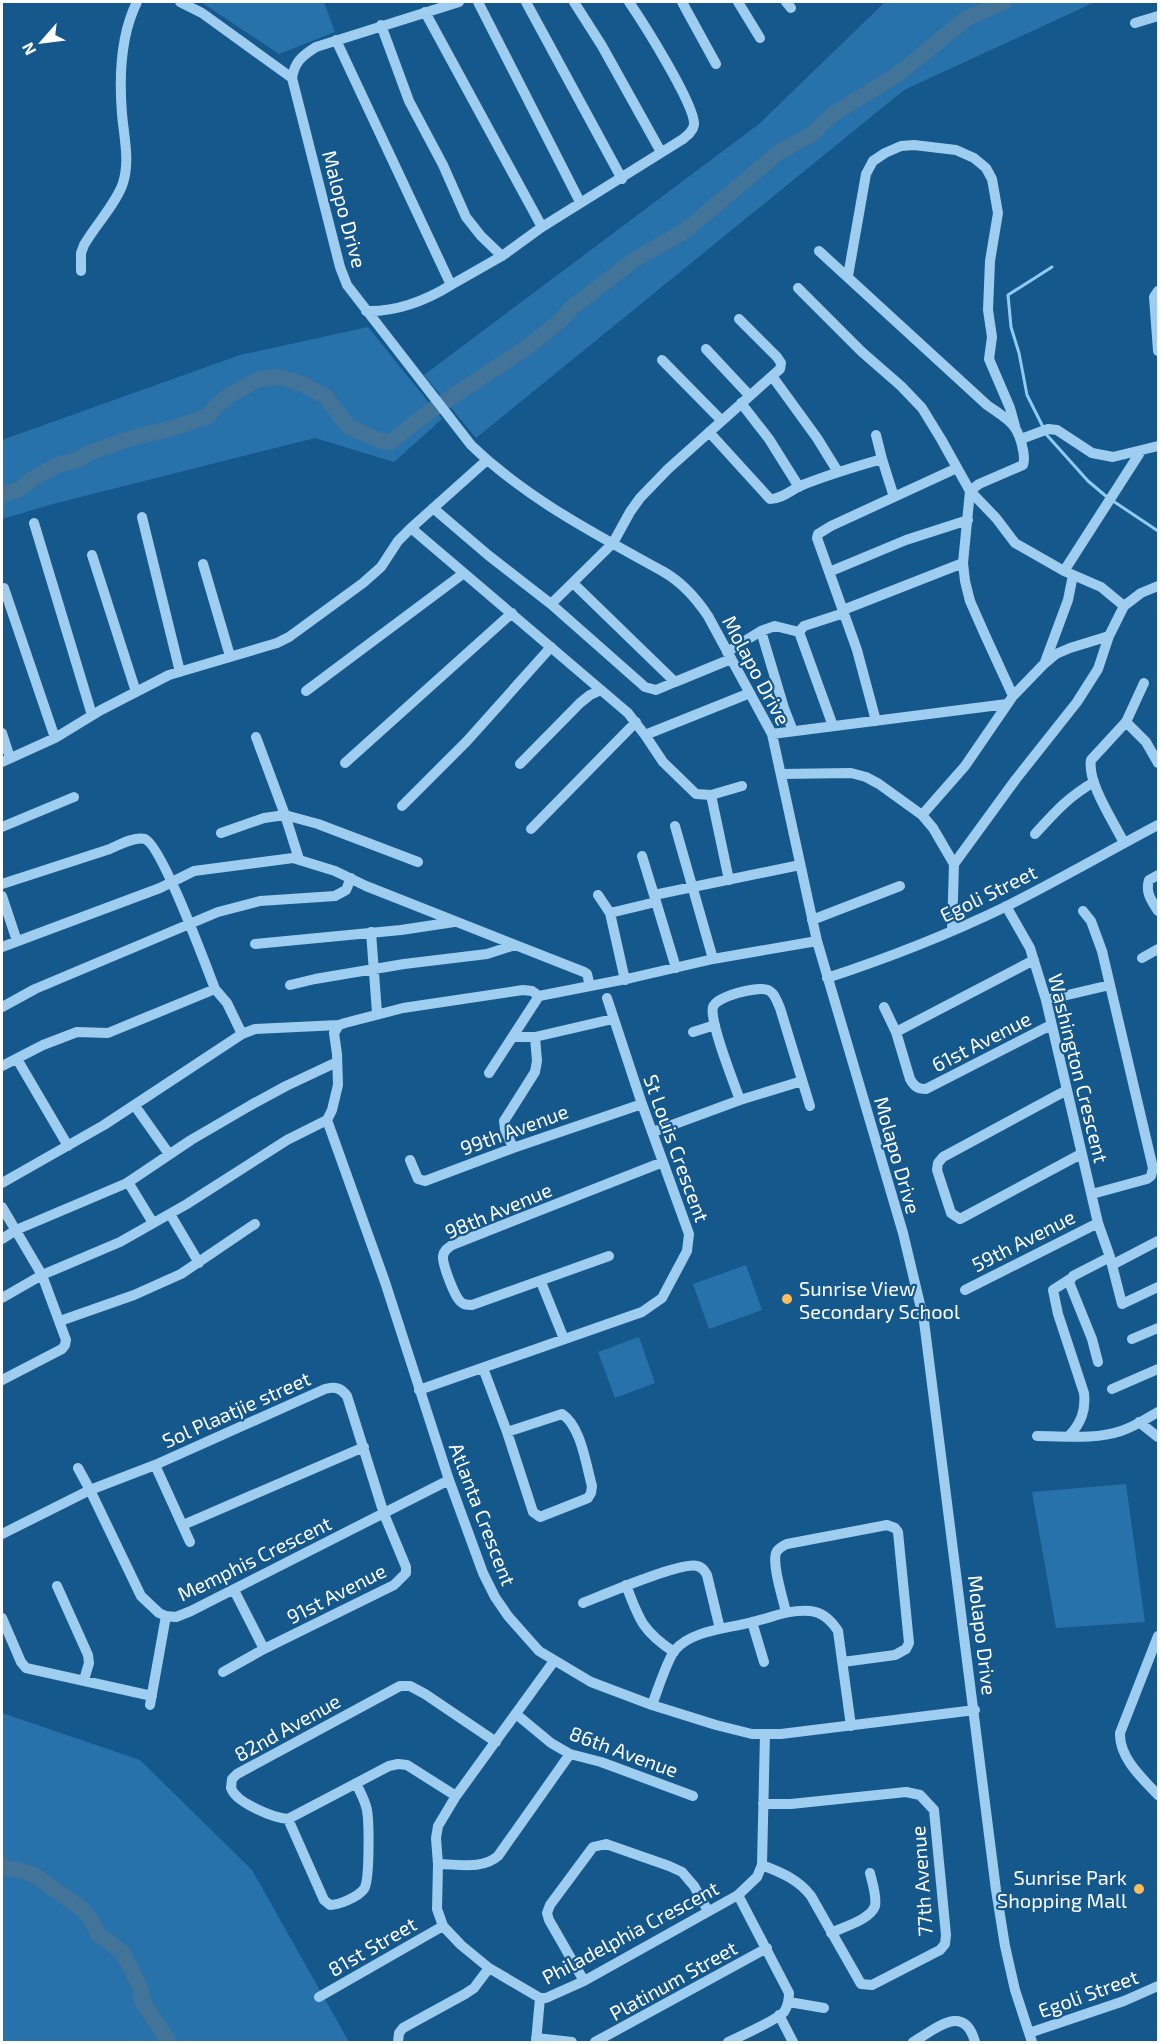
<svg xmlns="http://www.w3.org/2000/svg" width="1160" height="2044" viewBox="0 0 1160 2044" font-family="'Exo 2',sans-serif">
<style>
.grass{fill:#2772ab}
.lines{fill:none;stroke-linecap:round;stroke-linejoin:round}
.stream{stroke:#91caf2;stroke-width:3}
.river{stroke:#427399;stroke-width:16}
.minor{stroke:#9fcdef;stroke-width:10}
.poi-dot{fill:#ffbc5d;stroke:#15588c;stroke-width:2}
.labels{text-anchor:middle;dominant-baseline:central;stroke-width:4.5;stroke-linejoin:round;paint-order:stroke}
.street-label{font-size:20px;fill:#fff;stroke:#15588c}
.poi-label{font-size:20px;fill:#fff;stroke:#15588c;text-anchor:start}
</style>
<rect width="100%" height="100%" fill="#15588c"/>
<path class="grass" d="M 201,2 L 324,2 L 335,32 L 279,54 Z
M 885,2 L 1095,2 L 904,90 L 476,438 L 424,375 L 759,124 Z
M 368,327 L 442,419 L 394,462 L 315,438 L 53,504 L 2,519 L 2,440 L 240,355 Z
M 746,1265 L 762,1310 L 709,1329 L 693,1284 Z
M 639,1337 L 655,1383 L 615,1398 L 598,1352 Z
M 1126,1484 L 1145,1622 L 1056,1628 L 1032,1492 Z
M 2,1713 L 140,1760 L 252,1870 L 349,2042 L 2,2042 Z"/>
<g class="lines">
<path class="stream" d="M 1043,427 L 1027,395 L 1019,353 L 1011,327 L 1008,295 L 1052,267
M 1045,433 L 1088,481 L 1107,497
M 1113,501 L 1158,531"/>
<path class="river" d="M 2,495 L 20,489 L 32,479 L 60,464 L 80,459 L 88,453 L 135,437 L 177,427 L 208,416 L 216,406 L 228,396 L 259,379 L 280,377 L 302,384 L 325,396 L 349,427 L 381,441 L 390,442 L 429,412 L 527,347 L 561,320 L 571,308 L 583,299 L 634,260 L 686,230 L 779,152 L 812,134 L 833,114 L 898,74 L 967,18 L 1004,2
M 2,1865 L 4,1868 L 20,1870 L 34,1875 L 82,1909 L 92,1921 L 98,1934 L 122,1952 L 140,1987 L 142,2001 L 169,2042"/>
<path class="minor" d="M 180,2 L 202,13 L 292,78
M 459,2 L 316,47 C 302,56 295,61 292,78 L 340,267 L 347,285 L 471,445 C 527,499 597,535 664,572 C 683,583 696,598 708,616 L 772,734 L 817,941 L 903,1233 L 924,1321 L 996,1890 L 1005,1946 L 1015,1990 L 1032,2042
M 478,2 L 580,202
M 526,2 L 622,179
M 574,2 L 602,46 L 661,152
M 682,2 L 716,64
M 738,2 L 760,38
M 786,2 L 791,8
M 425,12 L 542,227 L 683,139 C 688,135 693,131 694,125 C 696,106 642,21 629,2
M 1135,23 L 1158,16
M 381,25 L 409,101 L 443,165 L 466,217 L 481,236 L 502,256
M 336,40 L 451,285 L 502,256 L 542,227
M 819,251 L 987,405 C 1008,420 1018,423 1023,450 C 1024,456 1025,459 1023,465 L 979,484 L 970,491 L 963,563 L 965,581 L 970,601 L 985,635 L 1013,696
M 81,271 L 81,253 L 84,245 C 95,226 117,202 123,183 C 130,161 124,137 122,114 C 119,77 120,36 137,2
M 848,276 L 866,174 L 873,161 L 885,153 L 901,146 L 914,145 L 956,150 L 974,158 L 986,168 L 992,179 L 998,213 L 990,261 L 988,310 L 992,337 L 989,359 L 1010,408 L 1015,426
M 798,288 L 862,352 L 901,386 L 922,408 L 941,439 L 970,491 L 996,518 L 1015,543 L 1064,571 L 1101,587 L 1124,606
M 1158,291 L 1154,297 L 1158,351
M 366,311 C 398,312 425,301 451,285
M 706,349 L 749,395
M 662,360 L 721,420
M 772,376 L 817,438 L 838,472
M 741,403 L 769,439 L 799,487
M 709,432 L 770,499 C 781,499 790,491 800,486 C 827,475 854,467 882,459 L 894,497
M 876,435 L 882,459
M 1021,439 L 1048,429 L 1057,430 L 1092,453 L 1113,457 L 1158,446
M 433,508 L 488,555 L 551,604 L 613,543 L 630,512 L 640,498 L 668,469 L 780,369 L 781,363 L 777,357 L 739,319
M 142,517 L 180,672
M 34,523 L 92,715
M 411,528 L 628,713 L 645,735 L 663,762 L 696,794 L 711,795
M 92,555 L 136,692
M 203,564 L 230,656
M 1064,571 L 1141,451
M 829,572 L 906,540 L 968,520
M 573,583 L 675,682 L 731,659
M 4,588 L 55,738
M 551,604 L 645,687 L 656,690 L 675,682
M 843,610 L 963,563
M 761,631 L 784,708 L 793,731
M 727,652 L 761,631 L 775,626 L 799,632
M 1045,662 L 1068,600 L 1073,575
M 306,691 L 464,573
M 876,721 L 857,650 L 817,538 L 818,534 L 831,526 L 957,468
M 1126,722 L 1146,742 L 1158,763
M 833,726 L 799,632 L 804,626 L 844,613
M 2,733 L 10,758
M 772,734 L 1007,704
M 645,735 L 750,693
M 256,737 L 285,815 L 299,859
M 2,762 L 55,738 L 101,710 L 169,675 L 277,643 L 289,637 L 363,583 L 381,567 L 398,541 L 411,528 L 487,460
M 345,763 L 512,613
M 520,764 L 580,703 L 590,695 L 601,690
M 781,774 L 851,773 L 866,777 L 879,784 L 922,815 L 933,828 L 954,864
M 402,806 L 467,741 L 551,647
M 922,815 L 965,766 L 1013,696 L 1043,665 L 1056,654 L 1070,648 L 1109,636
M 675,826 L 713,959
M 2,827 L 74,797
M 531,829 L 636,722
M 221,833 L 264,818 L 285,815 L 318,824 L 418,862
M 1035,834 C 1055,812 1068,797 1094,782
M 1124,843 C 1114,822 1087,783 1091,760 L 1126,722 L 1144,683
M 642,856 L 654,895
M 1158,875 L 1149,880 C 1145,893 1152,901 1158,911
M 729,880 L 711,795 L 742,786
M 2,884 L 110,849 C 119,845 135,836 145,839 C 162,846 206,966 215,989 L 227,1003 L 242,1034
M 598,895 L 610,913 L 625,980
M 2,896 L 17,941
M 1006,906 L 1030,948 L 1046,1000 L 1098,1223 L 1110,1257 L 1073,1276 L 1069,1282 L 1092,1339 L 1098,1362
M 1083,911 L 1091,921 L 1102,951 L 1153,1168 L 1151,1176 L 1147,1179 L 1092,1194
M 610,913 L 656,902
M 812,920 L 900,886
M 952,931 L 954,864 L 1016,779 L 1077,702 L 1098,669 L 1109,636 L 1124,606 L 1141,593 L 1158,586
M 371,932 L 377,1013
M 255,944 L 401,930 L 454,922
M 2,947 L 160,888 L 194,871 L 293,858 L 335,871 L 366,886 L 584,972 L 587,974 L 590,986
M 1142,958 L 1158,949
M 676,968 L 654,895 L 800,865
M 827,978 C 888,958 947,935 1005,907 C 1057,881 1107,852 1158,825
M 290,985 L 315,979 L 404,964 L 487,954 L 515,945
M 1046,1000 L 1110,985
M 2,1007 L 35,989 L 218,912 L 260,901 L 335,896 L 346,890 L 351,878
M 884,1007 L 896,1032 L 910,1079 C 914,1086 917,1089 926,1089 L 1051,1025
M 693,1032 L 715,1025
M 896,1032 L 1034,960
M 513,1037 L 535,1037 L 613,1019
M 17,1059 L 68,1146
M 2,1066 L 43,1045 L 77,1032 L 108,1033 L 215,989
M 489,1073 L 539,996
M 1067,1090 L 943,1157 L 938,1163 L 937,1170 L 951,1213 L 960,1219 L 1081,1154
M 740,1100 C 734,1083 709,1021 713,1007 C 717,996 757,986 768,990 C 775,993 777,1002 780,1008 L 810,1106
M 135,1106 L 169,1154
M 327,1120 L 385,1282 L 449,1480 L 483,1573 L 495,1597 L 508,1616 L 539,1651 L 591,1682 L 652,1705 L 716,1725 L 752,1734 L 781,1734 L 975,1710
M 653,1132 L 740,1100 L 802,1081
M 513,1148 L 505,1129 L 504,1121 L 535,1072 L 537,1061 L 535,1037
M 410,1160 L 418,1179 L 425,1181 L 513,1148 L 642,1104
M 128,1182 L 153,1223
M 2,1183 L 104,1125 L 242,1034 L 255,1029 L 339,1025
M 2,1207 L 42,1275 L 66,1340 L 65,1345 L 62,1349 L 2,1380
M 170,1214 L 199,1263
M 2,1239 L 16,1230 L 127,1183 L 191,1140 L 251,1105 L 286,1086 L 337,1062
M 609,1256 L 472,1305 C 467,1305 463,1305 459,1300 C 454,1294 442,1264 443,1256 C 444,1250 448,1248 452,1245 L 663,1162
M 1110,1257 L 1122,1304 L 1158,1287
M 1112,1265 L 1158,1241
M 541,1282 L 564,1339
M 965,1290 L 1098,1223
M 2,1298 L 42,1275 L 120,1242 L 187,1204 L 287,1140 L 327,1120 L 332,1110 L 338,1085 L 337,1054 L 334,1033 L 339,1025 L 345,1023 L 403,1008 L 523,990 L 532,991 L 539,996 L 631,978 L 713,959 L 817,941
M 60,1321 L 134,1295 L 181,1274 L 255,1224
M 1132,1339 L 1158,1328
M 483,1368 L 507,1432 L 533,1512 L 540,1517 L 588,1498 L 591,1493 L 592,1486 C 586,1465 581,1426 562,1414 L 507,1432
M 1112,1389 L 1158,1369
M 419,1390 L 642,1312 L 662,1298 L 687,1251 L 689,1234 L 642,1104 L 607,998
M 1139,1422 L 1158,1437
M 1037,1436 C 1065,1436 1094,1440 1121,1431 C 1134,1427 1146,1419 1158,1412
M 1069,1436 C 1081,1423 1086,1411 1084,1393 L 1058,1314 L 1053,1290 L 1070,1279
M 155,1465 L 190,1542
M 78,1468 L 90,1490 L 141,1596 L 159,1613 L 166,1616 L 176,1617 L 191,1611 L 449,1480
M 183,1525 L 364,1447
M 2,1534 L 90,1490 L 155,1465 L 325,1389 C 335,1386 341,1388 347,1396 L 384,1514 L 406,1567 L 406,1573 L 394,1585 L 264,1649 L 223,1672
M 626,1585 C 639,1619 642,1631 674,1652
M 57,1586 L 88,1655 L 89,1663 L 84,1680
M 234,1590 L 264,1649
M 583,1603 C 601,1596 682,1561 697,1566 C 702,1567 705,1571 707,1575 L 720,1629
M 786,1612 C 783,1599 772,1565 776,1553 C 778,1548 783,1546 787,1544 L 887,1525 L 895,1528 L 898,1532 L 909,1643 L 906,1649 L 895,1655 L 843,1662
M 2,1618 L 21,1662 L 26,1668 L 152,1696
M 752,1622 L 764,1662
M 1158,1636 L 1120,1733 C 1119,1758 1143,1779 1158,1795
M 554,1661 L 456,1796 L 438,1826 L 436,1838 L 438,1864 L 437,1909 L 443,1926 L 461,1945 L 489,1968 L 540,1998 L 546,1998 L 584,1981 L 738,1895 L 757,1877 L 762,1865 L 765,1734
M 150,1705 L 166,1616
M 652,1705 C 657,1692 667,1660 675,1650 C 692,1630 727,1629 752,1622 C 771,1618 789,1609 810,1611 C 823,1612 831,1620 838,1631 L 851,1726
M 516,1714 L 551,1743 L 570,1754 L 601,1762 L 693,1796
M 456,1796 L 407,1765 L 398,1764 L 389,1766 L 288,1819 C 274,1818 236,1803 231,1788 L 232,1779 L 237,1774 L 400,1686 L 410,1686 L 425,1694 L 496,1742
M 288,1819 L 324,1900 L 330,1905 C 339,1905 358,1897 364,1889 C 370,1881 369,1821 367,1810 C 365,1800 360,1792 356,1783
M 438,1864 C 458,1864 482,1870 498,1856 L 570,1754
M 762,1865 C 782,1873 798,1879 811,1896 L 861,1984 L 872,1985 L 940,1950 L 945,1944 L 946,1935 L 934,1810 L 920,1795 L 906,1792 L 791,1804 L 763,1804
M 831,1933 C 843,1927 870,1920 875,1906 C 877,1896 872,1882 870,1873
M 584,1981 L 549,1920 L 547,1913 L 550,1905 L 593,1847 L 606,1844 L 669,1866 L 682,1872 L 694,1886 L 708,1911
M 319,1997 L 443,1926
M 789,2002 L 824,2008
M 779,2015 L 793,2042
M 1029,2033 L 1124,2001 L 1158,1986
M 536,2038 L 572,2042
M 398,2042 L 399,2033 L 403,2028 L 465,1994 L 474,1988 L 489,1968
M 536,2042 L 540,1998
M 595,2042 L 767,1948
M 728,2042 C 741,2036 775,2021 784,2012 C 788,2006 789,2000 789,1993 L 738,1895
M 913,2042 C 936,2029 964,2002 975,2042"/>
</g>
<g class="poi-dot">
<circle cx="787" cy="1299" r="6"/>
<circle cx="1139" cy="1889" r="6"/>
</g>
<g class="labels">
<g class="street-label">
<text transform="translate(345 209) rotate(75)">Malopo Drive</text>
<text transform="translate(757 670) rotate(62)">Molapo Drive</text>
<text transform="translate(988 893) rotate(-26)">Egoli Street</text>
<text transform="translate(981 1041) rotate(-27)">61st Avenue</text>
<text transform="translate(1079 1068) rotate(76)">Washington Crescent</text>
<text transform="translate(514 1129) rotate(-20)">99th Avenue</text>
<text transform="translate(677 1148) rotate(70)">St Louis Crescent</text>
<text transform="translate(898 1155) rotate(74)">Molapo Drive</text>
<text transform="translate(498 1210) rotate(-23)">98th Avenue</text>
<text transform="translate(1023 1240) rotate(-27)">59th Avenue</text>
<text transform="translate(236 1409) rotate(-24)">Sol Plaatjie street</text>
<text transform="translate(483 1514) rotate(69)">Atlanta Crescent</text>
<text transform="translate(254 1558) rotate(-26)">Memphis Crescent</text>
<text transform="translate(336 1593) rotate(-27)">91st Avenue</text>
<text transform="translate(983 1635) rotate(83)">Molapo Drive</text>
<text transform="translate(287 1727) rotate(-29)">82nd Avenue</text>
<text transform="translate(624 1751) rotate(20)">86th Avenue</text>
<text transform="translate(921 1881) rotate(-94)">77th Avenue</text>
<text transform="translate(630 1932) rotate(-28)">Philadelphia Crescent</text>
<text transform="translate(372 1946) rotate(-30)">81st Street</text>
<text transform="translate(673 1980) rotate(-29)">Platinum Street</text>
<text transform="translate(1088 1993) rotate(-20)">Egoli Street</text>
</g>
<g class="poi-label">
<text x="799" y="1288">Sunrise View<tspan x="799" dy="23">Secondary School</tspan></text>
<text x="1127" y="1877" text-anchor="end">Sunrise Park<tspan x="1127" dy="23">Shopping Mall</tspan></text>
</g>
</g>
<rect width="1160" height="2044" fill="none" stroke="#ffffff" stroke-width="6"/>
<g transform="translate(42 42) rotate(242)" stroke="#15588c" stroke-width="4.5" paint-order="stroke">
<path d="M0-4.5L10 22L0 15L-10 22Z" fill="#ffffff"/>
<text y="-9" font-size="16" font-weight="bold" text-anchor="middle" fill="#ffffff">N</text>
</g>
</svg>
